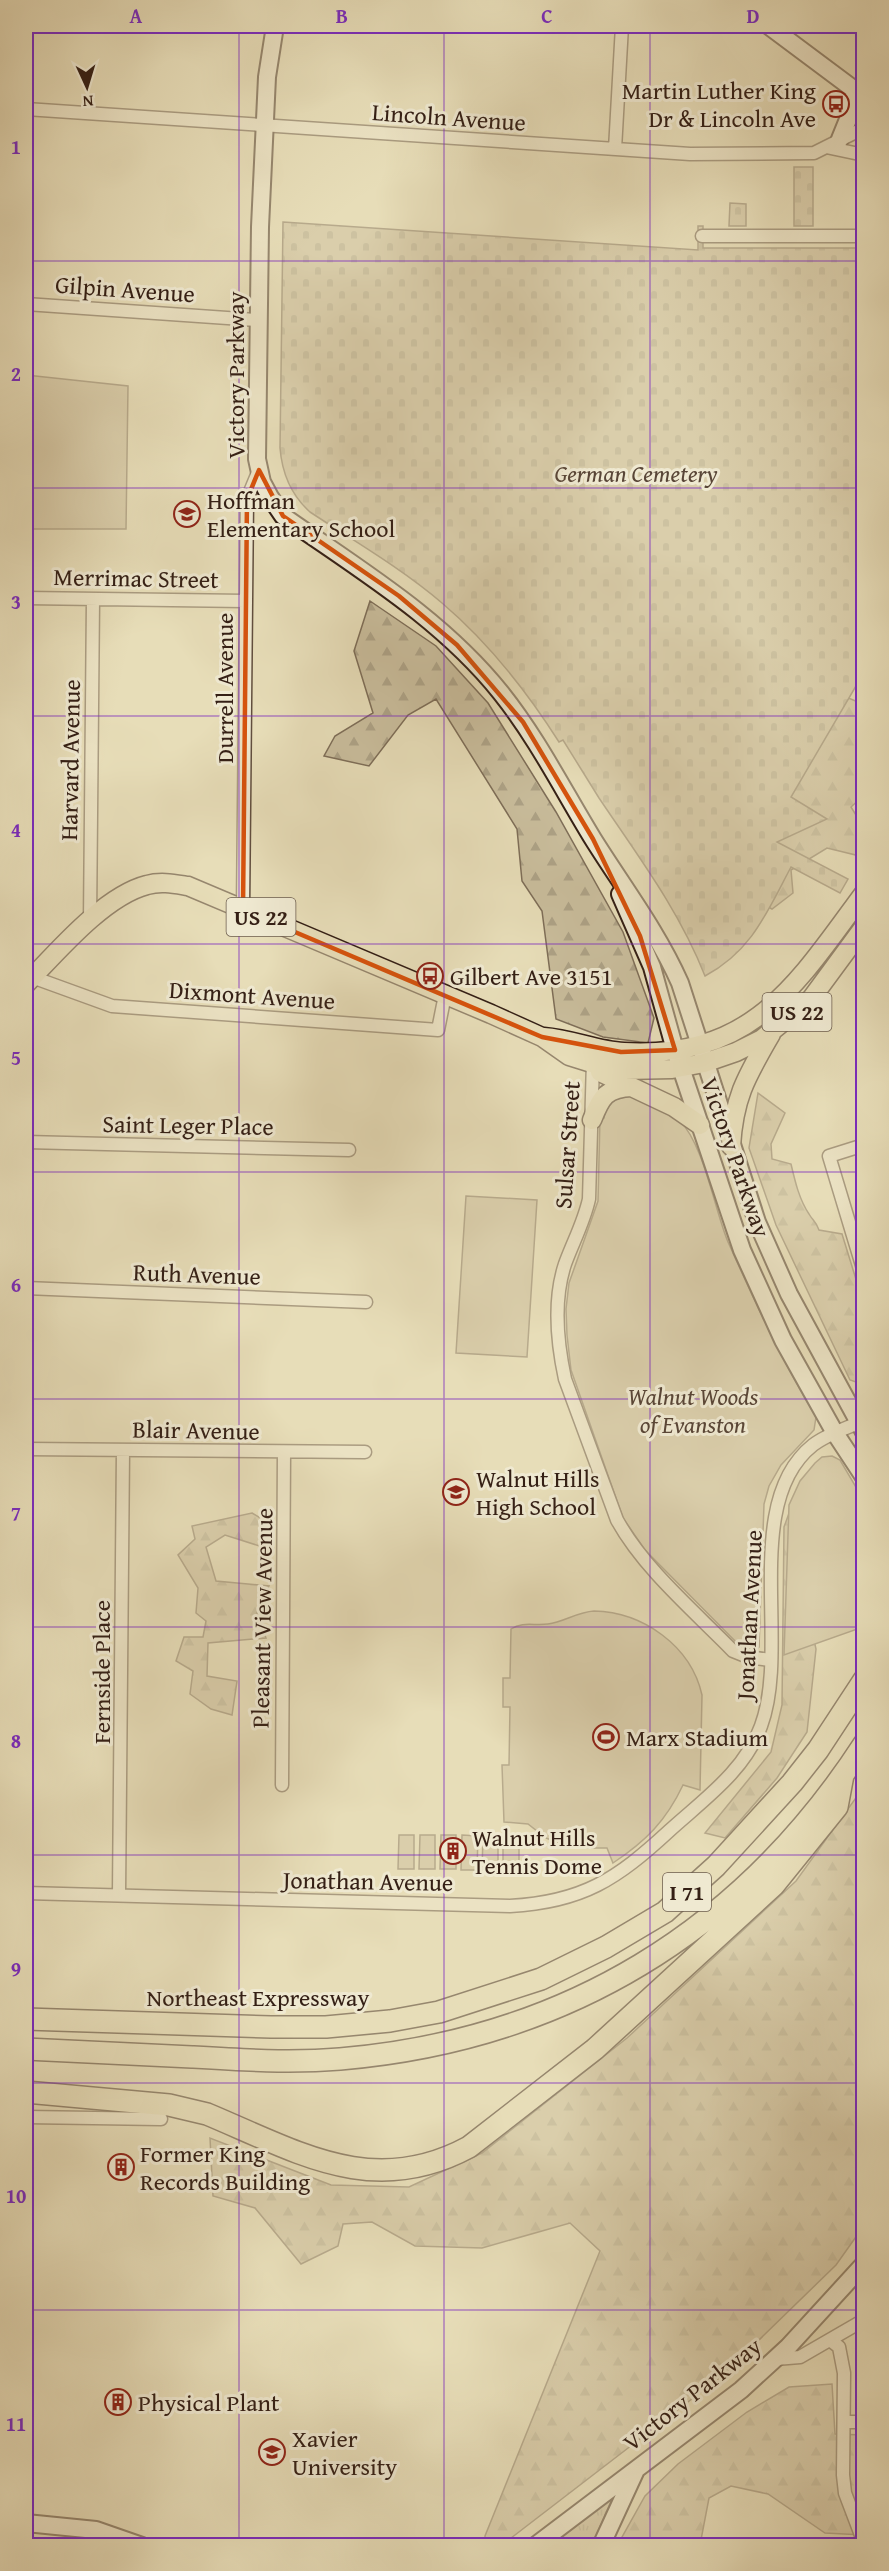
<svg xmlns="http://www.w3.org/2000/svg" width="889" height="2571" viewBox="0 0 889 2571" font-family="'Gentium Book Plus',serif">
<style>
.grass{fill:url(#grass-tufts);stroke:#7e6e58;stroke-width:1.5}
.forest{fill:url(#forest-firs);stroke:#7e6e58;stroke-width:1.5}
.cemetery{fill:url(#cemetery-stones);stroke:#7e6e58;stroke-width:1.5}
.park{fill:#c9bd9c;stroke:#7e6e58;stroke-width:1.5}
.lines{fill:none;stroke-linecap:round;stroke-linejoin:round}
.street-casing{stroke:#614e3e;stroke-width:15}
.secondary-casing{stroke:#341f15;stroke-width:20}
.primary-casing{stroke:#341f15;stroke-width:21}
.highway-casing{stroke:#341f15;stroke-width:24}
.street{stroke:#efe9d1;stroke-width:12}
.secondary{stroke:#efe9d1;stroke-width:16}
.primary{stroke:#e7ddb8;stroke-width:18}
.highway{stroke:#e7ddb8;stroke-width:21}
.marked{fill:none;stroke:#d6530d;stroke-width:4.5;stroke-linejoin:round}
.grid{fill:none;stroke:#7b2cbf;stroke-width:1.5;stroke-opacity:0.55}
.labels{text-anchor:middle;dominant-baseline:central;stroke-width:6;stroke-linejoin:round;paint-order:stroke}
.shield{fill:#efe9d1;stroke:#6c5c4d;stroke-width:1.5}
.shield-label{font-size:22px;font-weight:bold;fill:#341f15}
.poi-label{font-size:24px;fill:#341f15;stroke:#efe9d1;text-anchor:start}
.street-label{font-size:24px;fill:#341f15;stroke:#efe9d1}
.park-label{font-size:24px;font-style:italic;fill:#594637;stroke:#efe9d1}
.neatline{fill:none;stroke:#7b2cbf;stroke-width:2}
.grid-label{font-size:20px;text-anchor:middle;font-weight:bold;fill:#7b2cbf}
</style>
<defs>
<pattern id="grass-tufts" width="24" height="20" patternUnits="userSpaceOnUse" patternTransform="scale(1.5)"><rect width="24" height="20" fill="#c9bd9c"/><path d="M3 7l-1-3M5 7V3M7 7l1-3M15 17l-1-3M17 17v-4M19 17l1-3" fill="none" stroke="#ada286"/></pattern>
<pattern id="forest-firs" width="22" height="20" patternUnits="userSpaceOnUse" patternTransform="scale(1.5)"><rect width="22" height="20" fill="#c9bd9c"/><path d="M5 1l3.5 6h-7zM16 11l3.5 6h-7z" fill="#ada286"/></pattern>
<pattern id="cemetery-stones" width="16" height="16" patternUnits="userSpaceOnUse" patternTransform="scale(1.5)"><rect width="16" height="16" fill="#c9bd9c"/><path d="M2 7V4a2 2 0 0 1 4 0v3zM10 15v-3a2 2 0 0 1 4 0v3z" fill="#ada286"/></pattern>
</defs>
<rect width="100%" height="100%" fill="#e7ddb8"/>
<filter id="stains"><feTurbulence type="fractalNoise" baseFrequency=".00333" numOctaves="4"/><feColorMatrix values="0 0 0 0 .2 0 0 0 0 .09 0 0 0 0 .02 0 0 0 .5 -.17"/></filter>
<radialGradient id="worn" r=".72"><stop offset=".6" stop-color="#630" stop-opacity="0"/><stop offset="1" stop-color="#630" stop-opacity=".3"/></radialGradient>
<path class="grass" d="M 612,2499 L 592,2545 L 551,2545 L 608,2501 Z"/>
<path class="forest" d="M 370,601 L 436,646 L 488,703 L 556,812 L 623,932 L 654,1018 L 648,1043 L 603,1037 L 556,1019 L 542,911 L 522,881 L 517,829 L 436,699 L 408,715 L 369,766 L 324,756 L 335,736 L 373,713 L 354,651 Z
M 841,695 L 863,704 L 863,796 L 851,807 C 862,824 869,836 860,856 L 827,848 L 791,870 L 793,893 L 772,909 L 740,892 Z
M 758,1093 L 785,1113 L 771,1144 L 772,1159 L 791,1164 C 795,1181 799,1199 809,1214 C 813,1221 816,1221 819,1230 L 842,1234 L 863,1302 L 863,1390 L 862,1384 L 850,1380 L 776,1225 L 749,1148 Z
M 799,1486 L 812,1631 L 816,1649 L 807,1732 L 777,1778 L 725,1838 L 705,1833 L 771,1752 L 782,1705 L 784,1527 Z
M 252,1513 L 270,1524 L 272,1550 L 225,1535 L 206,1547 L 216,1581 L 269,1586 L 257,1613 L 266,1638 L 208,1643 L 207,1676 L 237,1681 L 232,1715 L 211,1709 L 190,1694 L 193,1671 L 176,1661 L 184,1637 L 203,1637 L 206,1621 L 196,1613 L 198,1588 L 178,1555 L 195,1539 L 192,1526 Z
M 863,1788 L 863,2227 L 836,2265 L 723,2375 L 502,2545 L 485,2545 L 485,2536 L 600,2251 L 570,2223 L 482,2248 L 415,2246 L 372,2222 L 343,2224 L 338,2246 L 301,2264 L 255,2208 L 213,2196 L 210,2138 L 331,2185 L 409,2187 L 482,2153 L 627,2038 L 796,1881 Z
M 832,2384 L 835,2434 L 863,2435 L 863,2535 L 825,2533 L 768,2494 L 731,2486 L 709,2498 L 700,2545 L 617,2546 L 645,2496 L 678,2464 L 747,2412 L 789,2387 Z"/>
<path class="cemetery" d="M 794,167 L 813,167 L 813,226 L 794,226 Z
M 730,203 L 746,204 L 746,226 L 729,226 Z
M 283,222 L 698,250 L 698,226 L 703,226 L 703,248 L 863,248 L 863,674 L 791,797 L 827,819 L 777,842 L 848,879 L 840,893 L 791,867 C 767,912 752,951 705,976 C 679,910 638,856 599,798 C 587,779 575,759 563,740 L 559,742 C 526,690 489,643 442,603 C 401,568 354,541 310,512 C 291,495 282,473 280,448 Z"/>
<path class="park" d="M 26,375 L 128,386 L 126,529 L 26,529 Z
M 630,1096 C 645,1103 666,1108 679,1120 C 704,1144 714,1208 728,1242 C 755,1302 782,1361 816,1417 L 814,1430 L 781,1465 L 769,1486 L 764,1504 L 759,1647 L 755,1650 L 742,1648 L 645,1550 L 623,1518 L 571,1370 L 567,1335 L 566,1309 L 569,1283 L 598,1201 L 600,1118 L 604,1118 C 606,1102 616,1098 630,1096 Z
M 466,1196 L 537,1200 L 527,1357 L 456,1353 Z
M 832,1456 L 840,1460 L 863,1499 L 863,1627 L 784,1655 L 789,1505 L 800,1481 L 815,1463 L 822,1457 Z
M 594,1611 C 643,1612 691,1646 702,1695 L 700,1790 L 683,1785 C 666,1821 646,1841 613,1863 L 607,1848 L 573,1848 L 546,1838 L 528,1824 L 504,1822 L 502,1765 L 509,1765 L 510,1707 L 503,1707 L 503,1678 L 510,1678 L 511,1629 C 523,1621 534,1626 548,1624 C 564,1622 577,1612 594,1611 Z
M 399,1835 L 414,1835 L 414,1869 L 398,1869 Z
M 420,1835 L 435,1835 L 435,1869 L 419,1869 Z
M 441,1835 L 456,1835 L 456,1869 L 440,1869 Z
M 462,1835 L 478,1836 L 477,1870 L 461,1870 Z
M 483,1836 L 498,1836 L 498,1870 L 482,1870 Z
M 503,1836 L 519,1836 L 519,1870 L 503,1870 Z"/>
<g class="lines">
<defs>
<path id="street" d="M 26,109 L 690,154 L 814,153 L 864,128
M 826,147 L 864,155
M 615,149 L 622,26
M 702,236 L 864,236
M 26,304 L 257,320
M 26,598 L 245,601
M 243,910 L 247,499 L 259,470
M 90,921 L 93,599
M 32,977 L 112,1006 L 438,1030 L 445,995
M 593,1061 L 589,1199 C 584,1222 573,1242 565,1264 C 553,1300 557,1342 565,1379 L 617,1520 C 644,1569 694,1611 733,1651 L 748,1657 L 770,1660
M 26,1142 L 349,1150
M 864,1145 L 829,1156 L 864,1272
M 26,1288 L 366,1302
M 26,1449 L 365,1452
M 282,1785 L 284,1452
M 26,1893 L 510,1906 C 583,1902 617,1879 669,1831 C 703,1800 745,1771 761,1726 C 791,1646 740,1503 813,1445 C 826,1435 844,1429 858,1423
M 119,1894 L 123,1450
M 26,2117 L 161,2119
M 830,2340 L 839,2347 L 844,2373 L 843,2475 L 845,2493 L 864,2543
M 776,2359 L 800,2357 L 864,2320
M 844,2422 L 864,2422"/>
<path id="secondary" d="M 275,26 L 267,77 L 260,227 L 257,459 L 262,482 L 270,497 L 283,516 C 360,570 442,619 501,693 C 537,738 563,790 593,839 C 623,887 657,931 680,983 L 757,1222 L 789,1294 L 864,1432
M 769,26 L 864,97
M 840,139 L 851,112 L 855,90
M 620,894 L 652,967 L 675,1050 L 742,1250 L 783,1340 L 835,1433 L 864,1477
M 26,2523 L 96,2530 L 142,2546
M 535,2546 L 741,2390 L 788,2347 L 864,2264
M 601,2546 L 636,2470"/>
<path id="primary" d="M 26,984 C 57,952 104,896 147,885 C 161,881 175,884 188,886 L 491,1014 L 542,1037 L 569,1056 L 601,1066 L 625,1070 L 672,1069 L 704,1063 L 736,1052 L 762,1039 L 811,999 L 864,927
M 544,1037 C 572,1039 597,1051 624,1052 C 753,1059 796,985 864,893
M 600,1072 L 674,1107 L 700,1125
M 592,1120 C 601,1097 606,1088 632,1087
M 731,1146 C 734,1096 747,1076 771,1034"/>
<path id="highway" d="M 26,2019 L 271,2027 L 326,2027 L 390,2021 L 439,2012 L 541,1979 L 606,1947 L 665,1912 L 716,1866 L 792,1783 L 818,1750 L 864,1680
M 26,2049 C 81,2052 137,2054 192,2057 C 242,2060 291,2063 340,2059 C 564,2040 742,1932 864,1744
M 26,2092 L 169,2105 L 207,2114 C 298,2152 373,2199 469,2147 L 595,2049 L 774,1885 L 837,1807 L 843,1775"/>
</defs>
<use href="#street" class="street-casing"/>
<use href="#secondary" class="secondary-casing"/>
<use href="#primary" class="primary-casing"/>
<use href="#highway" class="highway-casing"/>
<use href="#street" class="street"/>
<use href="#secondary" class="secondary"/>
<use href="#primary" class="primary"/>
<use href="#highway" class="highway"/>
</g>
<path d="M0 0H889V2571H0ZM 259,470 L 283,516 L 399,596 L 457,645 L 523,722 L 593,839 L 640,936 L 675,1050 L 621,1052 L 542,1037 L 243,910 L 247,499 Z" fill="#e7ddb8" fill-opacity=".55" fill-rule="evenodd"/>
<path class="marked" d="M 259,470 L 283,516 L 399,596 L 457,645 L 523,722 L 593,839 L 640,936 L 675,1050 L 621,1052 L 542,1037 L 243,910 L 247,499 Z"/>
<path class="grid" d="M 239,26 L 239,2546M 444,26 L 444,2546M 650,26 L 650,2546M 26,261 L 864,261M 26,488 L 864,488M 26,716 L 864,716M 26,944 L 864,944M 26,1172 L 864,1172M 26,1399 L 864,1399M 26,1627 L 864,1627M 26,1855 L 864,1855M 26,2083 L 864,2083M 26,2310 L 864,2310"/>
<defs>
<symbol id="bus-ring" viewBox="-11 -11 22 22"><circle r="9.5" fill="#efe9d1" stroke="#8f2418" stroke-width="1.5"/><path d="M-5-6H5V4H4V6H2V4H-2V6H-4V4H-5ZM-3.5-4V0h7V-4ZM-3.5 1.2v1.5H-2V1.2ZM2 1.2v1.5H3.5V1.2Z" fill="#8f2418"/></symbol>
<symbol id="school-ring" viewBox="-11 -11 22 22"><circle r="9.5" fill="#efe9d1" stroke="#8f2418" stroke-width="1.5"/><path d="M0-5L7-2L0 1L-7-2ZM-4 1L0 2.5L4 1V4Q0 6-4 4Z" fill="#8f2418"/></symbol>
<symbol id="stadium-ring" viewBox="-11 -11 22 22"><circle r="9.5" fill="#efe9d1" stroke="#8f2418" stroke-width="1.5"/><path d="M0-5a6.5 5 0 1 0 0 10a6.5 5 0 1 0 0-10ZM-3.5-1.8h7v3.6h-7Z" fill="#8f2418"/></symbol>
<symbol id="building-ring" viewBox="-11 -11 22 22"><circle r="9.5" fill="#efe9d1" stroke="#8f2418" stroke-width="1.5"/><path d="M-4-6H4V6H1V3H-1V6H-4ZM-2.5-4.3h1.7v1.8h-1.7ZM.8-4.3h1.7v1.8H.8ZM-2.5-1h1.7V.8h-1.7ZM.8-1h1.7V.8H.8Z" fill="#8f2418"/></symbol>
<symbol id="university-ring" viewBox="-11 -11 22 22"><circle r="9.5" fill="#efe9d1" stroke="#8f2418" stroke-width="1.5"/><path d="M0-5L7-2L0 1L-7-2ZM-4 1L0 2.5L4 1V4Q0 6-4 4Z" fill="#8f2418"/></symbol>
</defs>
<g fill-rule="evenodd">
<use href="#bus-ring" x="821" y="89" width="30" height="30"/>
<use href="#school-ring" x="172" y="499" width="30" height="30"/>
<use href="#bus-ring" x="415" y="961" width="30" height="30"/>
<use href="#school-ring" x="441" y="1477" width="30" height="30"/>
<use href="#stadium-ring" x="591" y="1722" width="30" height="30"/>
<use href="#building-ring" x="438" y="1836" width="30" height="30"/>
<use href="#building-ring" x="106" y="2152" width="30" height="30"/>
<use href="#building-ring" x="103" y="2387" width="30" height="30"/>
<use href="#university-ring" x="257" y="2437" width="30" height="30"/>
</g>
<g class="labels">
<g class="shield">
<rect x="226.5" y="898" width="69" height="38" rx="4.5"/>
<rect x="762.5" y="993" width="69" height="38" rx="4.5"/>
<rect x="663" y="1873" width="48" height="38" rx="4.5"/>
</g>
<g class="shield-label">
<text x="261" y="917">US 22</text>
<text x="797" y="1012">US 22</text>
<text x="687" y="1892">I 71</text>
</g>
<g class="poi-label">
<text x="816" y="90" text-anchor="end">Martin Luther King<tspan x="816" dy="28">Dr &amp; Lincoln Ave</tspan></text>
<text x="207" y="500">Hoffman<tspan x="207" dy="28">Elementary School</tspan></text>
<text x="450" y="976">Gilbert Ave 3151</text>
<text x="476" y="1478">Walnut Hills<tspan x="476" dy="28">High School</tspan></text>
<text x="626" y="1737">Marx Stadium</text>
<text x="472" y="1837">Walnut Hills<tspan x="472" dy="28">Tennis Dome</tspan></text>
<text x="140" y="2153">Former King<tspan x="140" dy="28">Records Building</tspan></text>
<text x="138" y="2402">Physical Plant</text>
<text x="292" y="2438">Xavier<tspan x="292" dy="28">University</tspan></text>
</g>
<g class="street-label">
<text transform="translate(449 117) rotate(4)">Lincoln Avenue</text>
<text transform="translate(125 289) rotate(4)">Gilpin Avenue</text>
<text transform="translate(235 375) rotate(-90)">Victory Parkway</text>
<text transform="translate(136 578) rotate(1)">Merrimac Street</text>
<text transform="translate(224 688) rotate(-90)">Durrell Avenue</text>
<text transform="translate(70 760) rotate(-89)">Harvard Avenue</text>
<text transform="translate(252 995) rotate(4)">Dixmont Avenue</text>
<text transform="translate(188 1125) rotate(1)">Saint Leger Place</text>
<text transform="translate(567 1145) rotate(-86)">Sulsar Street</text>
<text transform="translate(736 1157) rotate(71)">Victory Parkway</text>
<text transform="translate(197 1274) rotate(2)">Ruth Avenue</text>
<text transform="translate(196 1430) rotate(1)">Blair Avenue</text>
<text transform="translate(749 1615) rotate(-87)">Jonathan Avenue</text>
<text transform="translate(262 1618) rotate(-89)">Pleasant View Avenue</text>
<text transform="translate(101 1672) rotate(-90)">Fernside Place</text>
<text transform="translate(368 1881) rotate(1)">Jonathan Avenue</text>
<text x="258" y="1997">Northeast Expressway</text>
<text transform="translate(692 2394) rotate(-38)">Victory Parkway</text>
</g>
<g class="park-label">
<text x="636" y="473">German Cemetery</text>
<text x="693" y="1396">Walnut Woods<tspan x="693" dy="28">of Evanston</tspan></text>
</g>
</g>
<rect width="889" height="2571" fill="none" stroke="#e7ddb8" stroke-width="66"/>
<g transform="translate(87 87) rotate(176)" stroke="#efe9d1" stroke-width="4.5" paint-order="stroke">
<path d="M0-4.5L10 22L0 15L-10 22Z" fill="#341f15"/>
<text y="-9" font-size="16" font-weight="bold" text-anchor="middle" fill="#341f15">N</text>
</g>
<rect x="33" y="33" width="823" height="2505" class="neatline"/>
<g class="grid-label">
<text x="136" y="23">A</text>
<text x="342" y="23">B</text>
<text x="547" y="23">C</text>
<text x="753" y="23">D</text>
<text x="16" y="154">1</text>
<text x="16" y="381">2</text>
<text x="16" y="609">3</text>
<text x="16" y="837">4</text>
<text x="16" y="1065">5</text>
<text x="16" y="1292">6</text>
<text x="16" y="1520">7</text>
<text x="16" y="1748">8</text>
<text x="16" y="1976">9</text>
<text x="16" y="2203">10</text>
<text x="16" y="2431">11</text>
</g>
<rect width="100%" height="100%" filter="url(#stains)"/>
<rect width="100%" height="100%" fill="url(#worn)"/>
</svg>
